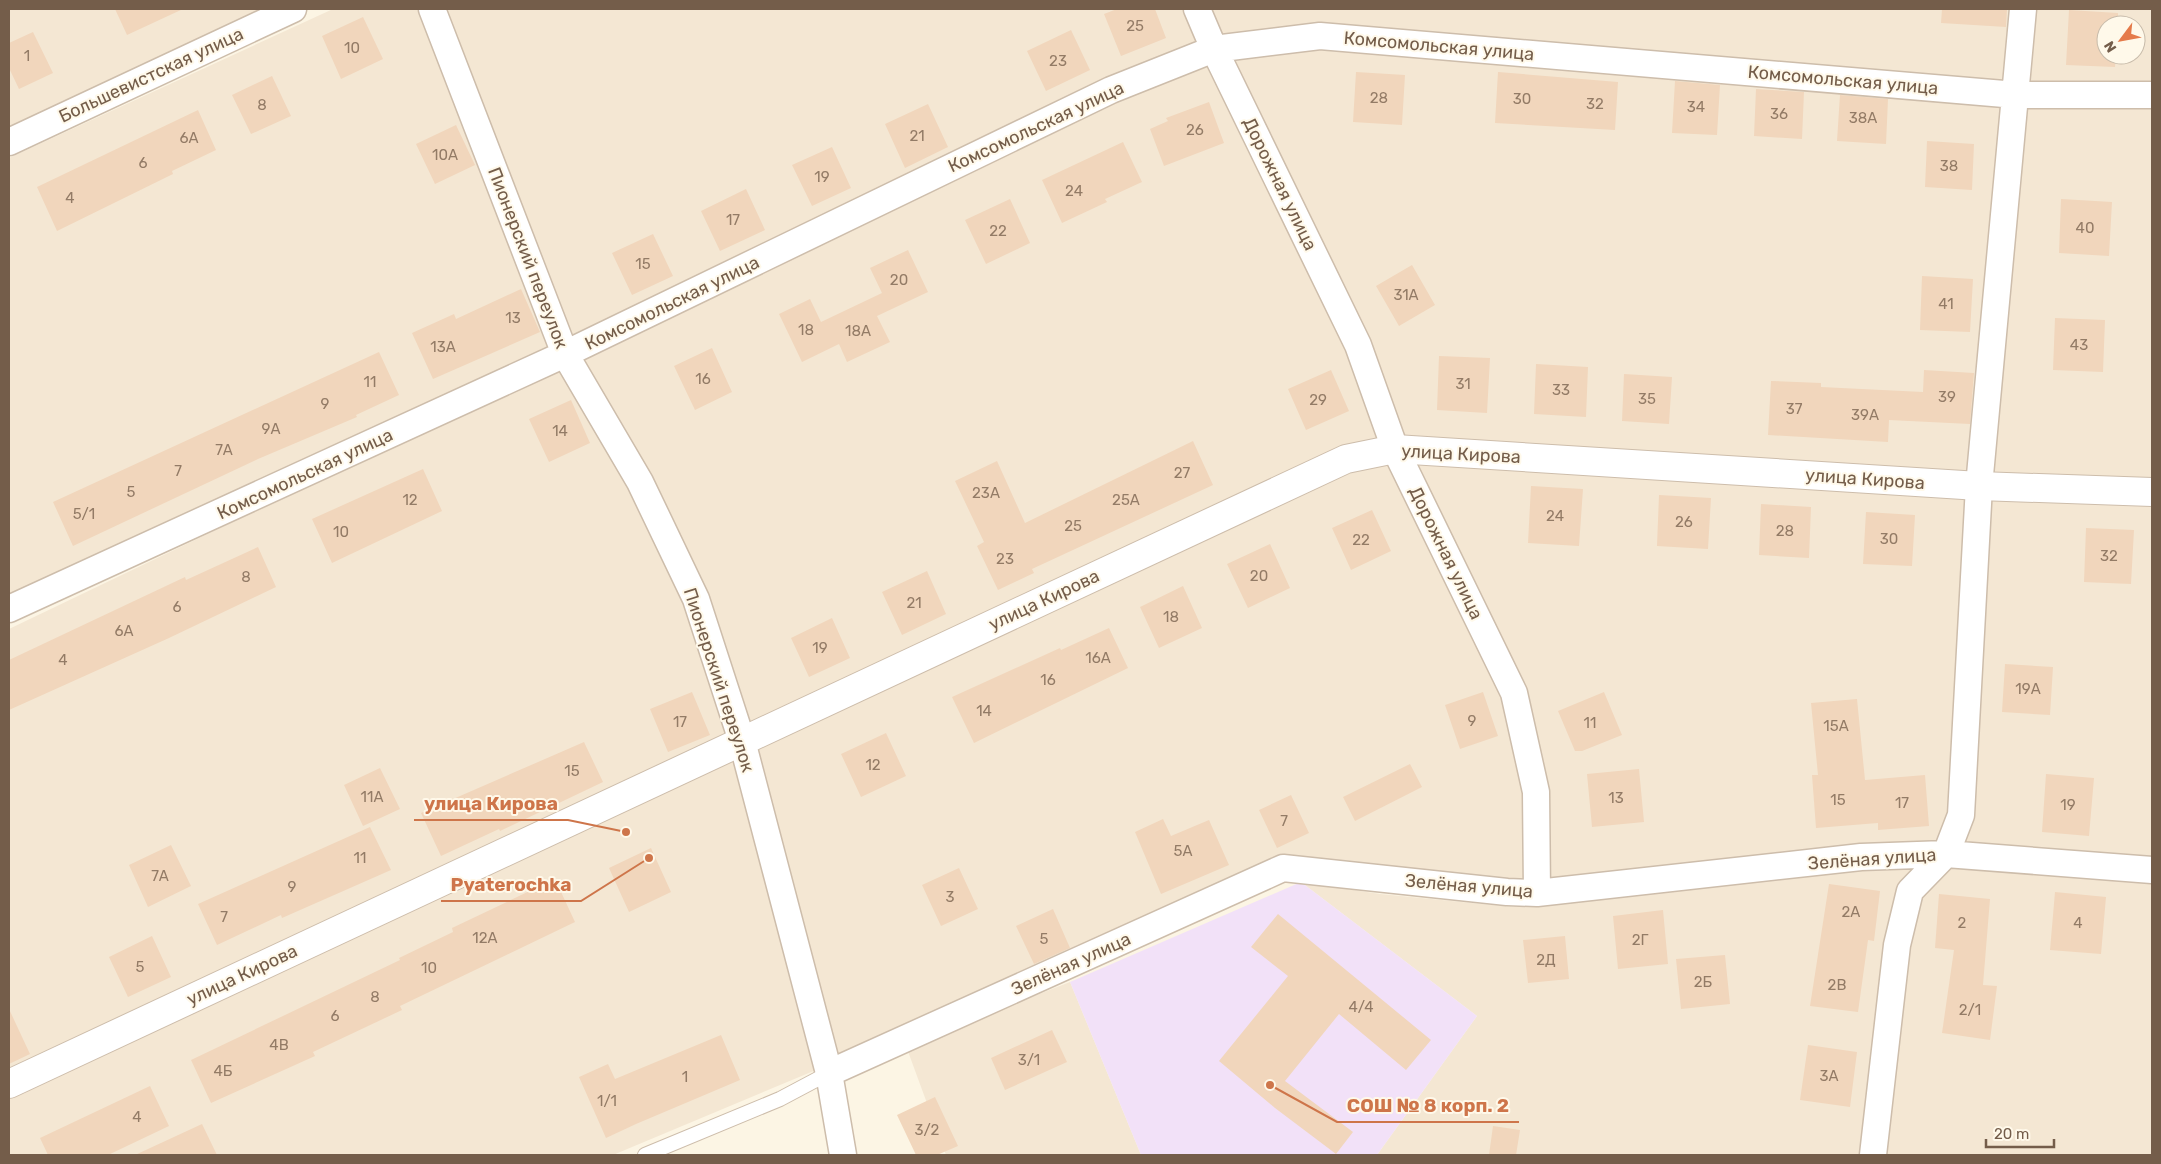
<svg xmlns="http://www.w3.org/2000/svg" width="2161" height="1164" viewBox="0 0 2161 1164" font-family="Rubik,sans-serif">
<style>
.residential{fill:#f4e7d3;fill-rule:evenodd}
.education{fill:#f2e1f8}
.building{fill:#f1d6bc}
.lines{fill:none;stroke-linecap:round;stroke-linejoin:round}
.service-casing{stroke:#cdbdab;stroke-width:16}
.minor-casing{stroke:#cdbdab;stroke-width:29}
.tertiary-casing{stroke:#cdbdab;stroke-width:30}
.service{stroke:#fff;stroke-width:14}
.minor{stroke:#fff;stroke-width:26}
.tertiary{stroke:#fff;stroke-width:28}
.labels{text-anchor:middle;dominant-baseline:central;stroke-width:4;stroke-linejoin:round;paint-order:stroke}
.number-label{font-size:15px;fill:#937b66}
.street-label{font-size:18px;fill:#745d4a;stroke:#fff9ea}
.leader{fill:none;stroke:#ce754a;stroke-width:2}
.callout-dot{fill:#ce754a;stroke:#fff9ea;stroke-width:2}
.callout-label{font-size:19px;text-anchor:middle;font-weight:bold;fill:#ce754a;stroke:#fff9ea;stroke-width:4;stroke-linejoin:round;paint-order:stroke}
</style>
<rect width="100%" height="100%" fill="#fcf5e4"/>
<path class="residential" d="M 9,9 L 270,9 L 9,133 Z
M 333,9 L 418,9 L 557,348 L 9,596 L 9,158 Z
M 443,9 L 1183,9 L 1197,45 L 573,337 Z
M 1204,9 L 2018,9 L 2012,90 L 1322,28 L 1218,43 Z
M 2027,9 L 2152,9 L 2152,87 L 2021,88 ZM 2106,25 L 2136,25 L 2136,55 L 2106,55 Z
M 1322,43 L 2012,99 L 1976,480 L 1399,443 L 1222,54 Z
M 1207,62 L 1348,347 L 1383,441 L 747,725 L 578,356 L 1113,97 Z
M 2019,99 L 2152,101 L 2152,487 L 1984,482 Z
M 563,364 L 634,490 L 688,605 L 730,732 L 9,1068 L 9,629 Z
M 1406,457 L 1976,491 L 1954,813 L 1942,846 L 1544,884 L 1542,790 Z
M 1390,458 L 1506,700 L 1528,792 L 1530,886 L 1278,860 L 832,1066 L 750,744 L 1349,465 Z
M 1983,491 L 2152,496 L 2152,865 L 1953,850 Z
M 735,752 L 816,1070 L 613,1155 L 9,1155 L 9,1095 Z
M 1931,861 L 1905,891 L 1866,1155 L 1377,1155 L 1477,1016 L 1301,882 L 1380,894 L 1513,907 L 1862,866 Z
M 1947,861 L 2152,878 L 2152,1155 L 1878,1155 L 1915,894 Z
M 1070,982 L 1141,1155 L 946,1155 L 906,1046 Z"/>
<path class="education" d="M 1301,882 L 1477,1016 L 1377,1155 L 1141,1155 L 1070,982 Z"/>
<path class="building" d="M 115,9 L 183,9 L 127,35 Z
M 1117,9 L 1155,9 L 1166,38 L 1121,56 L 1104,14 Z
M 1942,9 L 2007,9 L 2006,27 L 1941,23 Z
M 2069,10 L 2118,13 L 2118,25 L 2106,25 L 2106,55 L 2116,55 L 2115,67 L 2066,65 Z
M 363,17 L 383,59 L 341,79 L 322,36 Z
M 1071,30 L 1090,70 L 1046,91 L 1027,51 Z
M 33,32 L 53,73 L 19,89 L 9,68 L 9,43 Z
M 1356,72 L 1405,75 L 1402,125 L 1353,122 Z
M 1498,72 L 1618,82 L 1615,130 L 1495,123 Z
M 272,76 L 291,116 L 251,134 L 232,95 Z
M 1675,81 L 1720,85 L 1717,135 L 1672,133 Z
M 1756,89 L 1804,92 L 1802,139 L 1754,136 Z
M 1840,95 L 1888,99 L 1886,144 L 1837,141 Z
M 1209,102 L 1224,143 L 1164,166 L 1150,129 L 1168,121 L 1166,118 Z
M 928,104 L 948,147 L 905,168 L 885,124 Z
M 198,110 L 216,150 L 172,171 L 173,174 L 57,231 L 37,187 Z
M 456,125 L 475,165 L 435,184 L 416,144 Z
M 1927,141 L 1974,144 L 1972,190 L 1925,187 Z
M 1123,142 L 1142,182 L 1105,199 L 1107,202 L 1062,223 L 1042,180 Z
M 832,147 L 851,188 L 812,206 L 792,165 Z
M 746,189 L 765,230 L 720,251 L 701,211 Z
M 1010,199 L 1030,243 L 986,264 L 965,220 Z
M 2061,199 L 2112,202 L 2109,256 L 2059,253 Z
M 653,234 L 673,276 L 632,295 L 612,253 Z
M 908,250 L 928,292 L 877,316 L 890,342 L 847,362 L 839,344 L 802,362 L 779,314 L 810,299 L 821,322 L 882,293 L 870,268 Z
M 1412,265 L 1435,305 L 1399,326 L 1376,286 Z
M 1922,276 L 1973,279 L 1970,332 L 1920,330 Z
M 521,289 L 540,332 L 433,379 L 412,333 L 454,314 L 456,319 Z
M 2055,318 L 2105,320 L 2103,372 L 2053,370 Z
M 712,348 L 732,392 L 695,410 L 674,366 Z
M 379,352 L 399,395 L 356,415 L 357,417 L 258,459 L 73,546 L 53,502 Z
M 1439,356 L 1490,358 L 1487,413 L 1437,410 Z
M 1536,364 L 1588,367 L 1586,417 L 1534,414 Z
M 1331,370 L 1349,411 L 1306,430 L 1288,389 Z
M 1924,370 L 1974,373 L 1970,424 L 1889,420 L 1888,442 L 1768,435 L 1771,381 L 1821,383 L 1821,387 L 1923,392 Z
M 1624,374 L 1672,377 L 1669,424 L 1622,421 Z
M 571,400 L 590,443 L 549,462 L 529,419 Z
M 1193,441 L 1213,485 L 1032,569 L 1034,573 L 998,590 L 977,546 L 984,542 L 955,481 L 997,461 L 1025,523 Z
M 423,469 L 442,511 L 332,563 L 312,519 Z
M 1531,486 L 1583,489 L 1579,546 L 1528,543 Z
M 1659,495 L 1711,498 L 1708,549 L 1657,546 Z
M 1761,504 L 1811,507 L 1809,558 L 1759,555 Z
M 1372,510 L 1391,551 L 1351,570 L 1332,528 Z
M 1866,512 L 1915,515 L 1912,566 L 1863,564 Z
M 2086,528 L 2134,530 L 2131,584 L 2084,582 Z
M 1270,544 L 1290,588 L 1248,608 L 1227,564 Z
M 258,547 L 276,587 L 169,638 L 9,710 L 9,660 L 185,577 L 186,580 Z
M 927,571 L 946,614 L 902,635 L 882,592 Z
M 1183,586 L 1202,628 L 1159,648 L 1140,607 Z
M 832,618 L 850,658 L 809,677 L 791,638 Z
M 1109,628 L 1128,668 L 974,743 L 952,697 L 1060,648 L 1061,650 Z
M 2005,664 L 2053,667 L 2050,715 L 2002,712 Z
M 692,692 L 710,735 L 668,752 L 650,709 Z
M 1483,692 L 1498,736 L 1460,749 L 1445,705 Z
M 1604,692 L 1622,735 L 1582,751 L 1575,751 L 1558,711 Z
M 1857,699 L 1865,780 L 1925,775 L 1929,826 L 1878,830 L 1878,823 L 1816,828 L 1812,775 L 1818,775 L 1811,703 Z
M 886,733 L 906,776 L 861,797 L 841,754 Z
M 584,742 L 603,782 L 500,831 L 499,829 L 441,856 L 421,813 Z
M 1410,764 L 1422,787 L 1355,821 L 1343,797 Z
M 380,768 L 400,809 L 363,826 L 344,785 Z
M 1639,769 L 1644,822 L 1592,827 L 1587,774 Z
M 2046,774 L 2094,778 L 2089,836 L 2042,832 Z
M 1291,795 L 1309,833 L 1277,848 L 1259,810 Z
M 1163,819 L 1171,836 L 1209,820 L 1229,865 L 1161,894 L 1135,832 Z
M 370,827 L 391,870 L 282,918 L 281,915 L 217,945 L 198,904 Z
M 171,845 L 191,886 L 148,907 L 129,865 Z
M 651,848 L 671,892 L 629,912 L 609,868 Z
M 959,868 L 978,909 L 941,926 L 922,885 Z
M 555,879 L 575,922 L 400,1006 L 402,1010 L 313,1052 L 315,1056 L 211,1103 L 191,1060 L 400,960 L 399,958 L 453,932 L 452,928 Z
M 1829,884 L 1880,891 L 1874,941 L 1868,940 L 1858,1012 L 1810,1006 Z
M 2055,892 L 2106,897 L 2101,954 L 2050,950 Z
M 1939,894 L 1990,899 L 1983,985 L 1997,986 L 1990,1040 L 1942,1033 L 1954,950 L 1935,948 Z
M 1053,909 L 1070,948 L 1034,964 L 1016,926 Z
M 1663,910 L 1668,964 L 1618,969 L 1613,916 Z
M 1278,914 L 1431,1040 L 1406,1070 L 1339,1014 L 1285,1081 L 1353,1132 L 1336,1154 L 1275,1108 L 1219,1061 L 1288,976 L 1251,947 Z
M 152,936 L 171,977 L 128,997 L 109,957 Z
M 1565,936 L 1569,979 L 1528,983 L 1523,940 Z
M 1725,955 L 1730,1004 L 1681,1009 L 1676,959 Z
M 9,1009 L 30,1054 L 9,1064 Z
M 1052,1030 L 1067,1062 L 1005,1090 L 991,1058 Z
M 721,1035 L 740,1080 L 636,1124 L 606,1138 L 579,1077 L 608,1064 L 615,1079 Z
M 1808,1045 L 1857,1052 L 1850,1107 L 1800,1100 Z
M 150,1086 L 169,1126 L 108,1155 L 48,1155 L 40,1138 Z
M 935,1097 L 958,1146 L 937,1155 L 916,1155 L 897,1115 Z
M 202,1124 L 217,1155 L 135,1155 Z
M 1493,1126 L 1520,1130 L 1516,1155 L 1489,1155 Z"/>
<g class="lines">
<defs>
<path id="service" d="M 645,1155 L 780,1099 L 829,1073"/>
<path id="minor" d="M 432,9 L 565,354 L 640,482 L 696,599 L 742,741 L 829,1073 L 843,1155
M 1197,9 L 1214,49 L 1358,345 L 1395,449 L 1514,693 L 1536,792 L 1537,893
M 9,142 L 293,9
M 9,609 L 565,354 L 1111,90 L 1214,49 L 1320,36 L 2016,95 L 2152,95
M 829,1073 L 1283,868 L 1507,892 L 1537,893 L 1861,857 L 1946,854 L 2152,870
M 1873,1155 L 1897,945 L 1910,891 L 1946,854 L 1961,815 L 1979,486 L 2023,9"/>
<path id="tertiary" d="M 9,1084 L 1346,459 L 1395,449 L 1979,486 L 2152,492"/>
</defs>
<use href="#service" class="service-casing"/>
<use href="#minor" class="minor-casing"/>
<use href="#tertiary" class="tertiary-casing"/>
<use href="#service" class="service"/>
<use href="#minor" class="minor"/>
<use href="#tertiary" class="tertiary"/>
</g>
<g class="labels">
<g class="number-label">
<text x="1135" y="26">25</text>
<text x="352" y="48">10</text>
<text x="27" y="56">1</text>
<text x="1058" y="61">23</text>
<text x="1379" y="98">28</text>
<text x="1522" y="99">30</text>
<text x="1595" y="104">32</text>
<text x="262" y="105">8</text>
<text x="1696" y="107">34</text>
<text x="1779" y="114">36</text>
<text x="1863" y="118">38А</text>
<text x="1195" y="130">26</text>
<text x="917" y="136">21</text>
<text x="189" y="138">6А</text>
<text x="445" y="155">10А</text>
<text x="143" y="163">6</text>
<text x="1949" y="166">38</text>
<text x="822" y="177">19</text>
<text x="1074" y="191">24</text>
<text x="70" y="198">4</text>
<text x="733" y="220">17</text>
<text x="2085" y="228">40</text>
<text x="998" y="231">22</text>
<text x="643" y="264">15</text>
<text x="899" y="280">20</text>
<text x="1406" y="295">31А</text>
<text x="1946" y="304">41</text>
<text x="513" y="318">13</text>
<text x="806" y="330">18</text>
<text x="858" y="331">18А</text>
<text x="2079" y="345">43</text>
<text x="443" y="347">13А</text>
<text x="703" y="379">16</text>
<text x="370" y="382">11</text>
<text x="1463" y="384">31</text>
<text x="1561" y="390">33</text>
<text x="1947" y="397">39</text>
<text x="1647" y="399">35</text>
<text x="1318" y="400">29</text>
<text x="325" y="404">9</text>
<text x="1794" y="409">37</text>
<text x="1865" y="415">39А</text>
<text x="271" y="429">9А</text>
<text x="560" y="431">14</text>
<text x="224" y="450">7А</text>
<text x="178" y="471">7</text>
<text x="1182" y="473">27</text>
<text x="131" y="492">5</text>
<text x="986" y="493">23А</text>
<text x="410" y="500">12</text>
<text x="1126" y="500">25А</text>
<text x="84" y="514">5/1</text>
<text x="1555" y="516">24</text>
<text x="1684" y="522">26</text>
<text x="1073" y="526">25</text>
<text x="1785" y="531">28</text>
<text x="341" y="532">10</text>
<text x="1889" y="539">30</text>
<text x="1361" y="540">22</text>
<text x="2109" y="556">32</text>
<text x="1005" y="559">23</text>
<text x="1259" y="576">20</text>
<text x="246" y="577">8</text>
<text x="914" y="603">21</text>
<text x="177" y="607">6</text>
<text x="1171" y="617">18</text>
<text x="124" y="631">6А</text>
<text x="820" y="648">19</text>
<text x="1098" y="658">16А</text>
<text x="63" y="660">4</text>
<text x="1048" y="680">16</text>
<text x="2028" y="689">19А</text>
<text x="984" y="711">14</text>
<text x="1472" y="721">9</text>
<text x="680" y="722">17</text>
<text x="1590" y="723">11</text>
<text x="1836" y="726">15А</text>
<text x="873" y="765">12</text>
<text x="572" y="771">15</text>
<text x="372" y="797">11А</text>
<text x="1616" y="798">13</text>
<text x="1838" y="800">15</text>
<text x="1902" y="803">17</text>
<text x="2068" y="805">19</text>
<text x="1284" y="821">7</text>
<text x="1183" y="851">5А</text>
<text x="360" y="858">11</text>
<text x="160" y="876">7А</text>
<text x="292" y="887">9</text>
<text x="950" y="897">3</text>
<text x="1851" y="912">2А</text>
<text x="224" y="917">7</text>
<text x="1962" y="923">2</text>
<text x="2078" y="923">4</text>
<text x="485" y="938">12А</text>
<text x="1044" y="939">5</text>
<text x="1640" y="940">2Г</text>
<text x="1546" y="960">2Д</text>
<text x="140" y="967">5</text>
<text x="429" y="968">10</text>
<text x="1703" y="982">2Б</text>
<text x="1837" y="985">2В</text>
<text x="375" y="997">8</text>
<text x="1361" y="1007">4/4</text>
<text x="1970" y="1010">2/1</text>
<text x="335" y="1016">6</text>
<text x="279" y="1045">4В</text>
<text x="1029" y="1060">3/1</text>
<text x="223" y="1071">4Б</text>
<text x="1829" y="1076">3А</text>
<text x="685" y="1077">1</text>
<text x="607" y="1101">1/1</text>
<text x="137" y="1117">4</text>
<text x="927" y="1130">3/2</text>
</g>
<g class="street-label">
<text transform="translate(1439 46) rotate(5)">Комсомольская улица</text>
<text transform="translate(151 75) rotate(-25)">Большевистская улица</text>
<text transform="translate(1843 80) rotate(5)">Комсомольская улица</text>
<text transform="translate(1036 127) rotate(-25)">Комсомольская улица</text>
<text transform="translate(1280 184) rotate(64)">Дорожная улица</text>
<text transform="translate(528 258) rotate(69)">Пионерский переулок</text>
<text transform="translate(672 303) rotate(-26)">Комсомольская улица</text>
<text transform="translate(1461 454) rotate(3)">улица Кирова</text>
<text transform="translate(305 474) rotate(-25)">Комсомольская улица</text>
<text transform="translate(1865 479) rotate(4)">улица Кирова</text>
<text transform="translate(1446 553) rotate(64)">Дорожная улица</text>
<text transform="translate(1044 600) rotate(-25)">улица Кирова</text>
<text transform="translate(719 680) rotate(72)">Пионерский переулок</text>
<text transform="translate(1872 859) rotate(-4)">Зелёная улица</text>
<text transform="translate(1469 886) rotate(5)">Зелёная улица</text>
<text transform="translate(1071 964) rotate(-24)">Зелёная улица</text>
<text transform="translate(242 975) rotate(-25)">улица Кирова</text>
</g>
</g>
<path class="leader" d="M626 832L568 820H414M649 858L581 901H441M1270 1085L1337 1122H1519"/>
<g class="callout-dot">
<circle cx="626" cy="832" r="5"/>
<circle cx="649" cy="858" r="5"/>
<circle cx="1270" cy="1085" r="5"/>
</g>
<g class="callout-label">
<text x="491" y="810">улица Кирова</text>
<text x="511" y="891">Pyaterochka</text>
<text x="1428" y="1112">СОШ № 8 корп. 2</text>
</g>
<rect width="2161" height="1164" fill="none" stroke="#745d4a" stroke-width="20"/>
<g transform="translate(2121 40) rotate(238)"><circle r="24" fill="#fff9ea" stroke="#c7bbaa"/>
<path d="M0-4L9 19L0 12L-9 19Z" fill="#e57b4a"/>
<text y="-8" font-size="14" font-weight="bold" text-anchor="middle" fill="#745d4a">N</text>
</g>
<path d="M1986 1139v8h68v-8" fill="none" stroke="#745d4a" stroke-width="2.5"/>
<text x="1994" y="1139" font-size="15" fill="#745d4a" stroke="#fff9ea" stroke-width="4" paint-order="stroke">20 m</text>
</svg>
